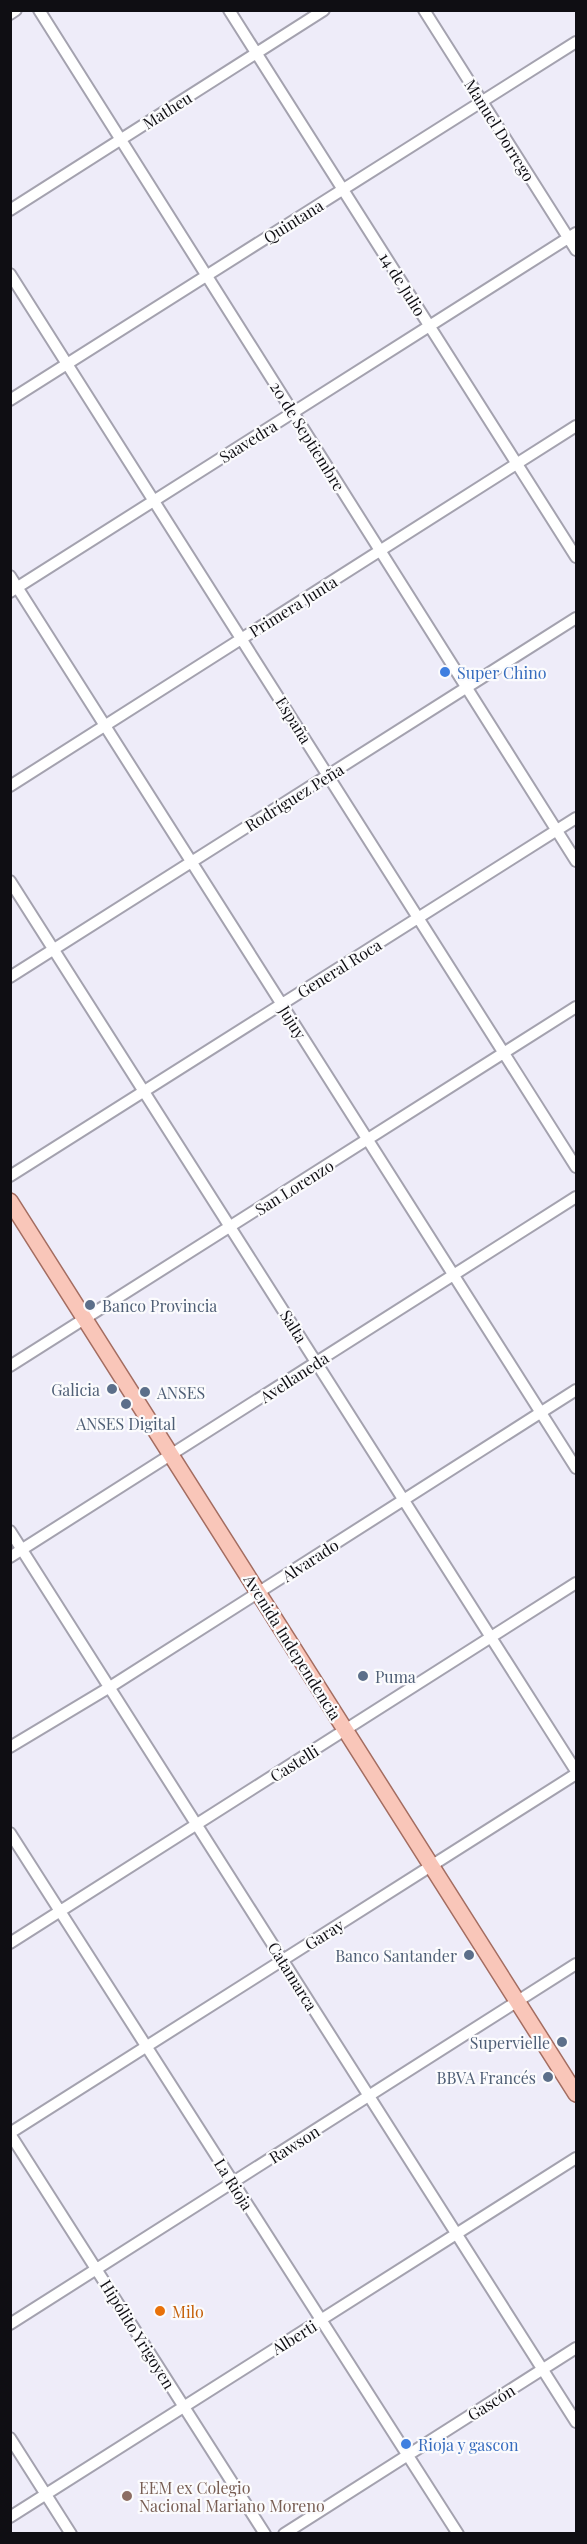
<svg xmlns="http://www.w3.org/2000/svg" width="587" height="2544" viewBox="0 0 587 2544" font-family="'Playfair Display',serif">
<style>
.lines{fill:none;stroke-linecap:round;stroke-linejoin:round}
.minor-casing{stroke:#a4a2af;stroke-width:14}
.primary-casing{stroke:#a46d61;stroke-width:18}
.minor{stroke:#fff;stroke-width:10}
.primary{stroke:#f9c6b9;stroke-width:15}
.shop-dot{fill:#3f7fe0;stroke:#fbfbfd;stroke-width:2}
.service-dot{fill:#5c6f8a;stroke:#fbfbfd;stroke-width:2}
.food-dot{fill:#e8710a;stroke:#fbfbfd;stroke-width:2}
.education-dot{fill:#8d6e63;stroke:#fbfbfd;stroke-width:2}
.labels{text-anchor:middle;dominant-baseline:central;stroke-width:4.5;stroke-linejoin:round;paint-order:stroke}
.street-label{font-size:16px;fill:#0f0e13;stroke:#fbfbfd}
.shop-label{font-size:16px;fill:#366cbe;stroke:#fbfbfd;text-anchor:start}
.service-label{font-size:16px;fill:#4e5e75;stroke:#fbfbfd;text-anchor:end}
.food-label{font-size:16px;fill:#c56008;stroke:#fbfbfd;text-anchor:start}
.education-label{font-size:16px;fill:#785e54;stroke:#fbfbfd;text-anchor:start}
</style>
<rect width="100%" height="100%" fill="#eeecf9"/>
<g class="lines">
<defs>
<path id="minor" d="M 39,10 L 576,861
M 229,10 L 576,557
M 424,10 L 576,250
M 10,14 L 16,10
M 10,210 L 324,10
M 10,274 L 576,1167
M 10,400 L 576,42
M 10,576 L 576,1468
M 10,592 L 576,233
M 10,786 L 576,426
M 10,881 L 576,1771
M 10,977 L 576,618
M 10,1176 L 576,818
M 10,1366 L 576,1007
M 10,1531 L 576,2422
M 10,1557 L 576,1197
M 10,1747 L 110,1687 L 576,1390
M 10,1833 L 458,2534
M 10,1943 L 576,1583
M 10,2133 L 576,1774
M 10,2134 L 265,2534
M 10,2324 L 576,1964
M 10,2438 L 71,2534
M 10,2517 L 576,2158
M 284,2534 L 576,2348"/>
<path id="primary" d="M 10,1201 L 576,2094"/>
</defs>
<use href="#minor" class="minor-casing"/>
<use href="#primary" class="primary-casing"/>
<use href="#minor" class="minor"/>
<use href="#primary" class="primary"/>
</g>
<g class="shop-dot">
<circle cx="445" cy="672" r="6"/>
<circle cx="406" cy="2444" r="6"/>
</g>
<g class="service-dot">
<circle cx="90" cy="1305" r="6"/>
<circle cx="112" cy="1389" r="6"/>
<circle cx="145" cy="1392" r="6"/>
<circle cx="126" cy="1404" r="6"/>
<circle cx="363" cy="1676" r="6"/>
<circle cx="469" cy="1955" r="6"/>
<circle cx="562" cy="2042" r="6"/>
<circle cx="548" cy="2077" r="6"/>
</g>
<circle class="food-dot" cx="160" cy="2311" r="6"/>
<circle class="education-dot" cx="127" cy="2496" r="6"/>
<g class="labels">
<g class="street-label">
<text transform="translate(167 110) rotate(-32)">Matheu</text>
<text transform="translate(500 130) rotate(58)">Manuel Dorrego</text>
<text transform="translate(293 221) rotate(-32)">Quintana</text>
<text transform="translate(403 284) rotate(58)">14 de Julio</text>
<text transform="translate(308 436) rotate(58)">20 de Septiembre</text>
<text transform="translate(248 441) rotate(-32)">Saavedra</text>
<text transform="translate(293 606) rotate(-32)">Primera Junta</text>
<text transform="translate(294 720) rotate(58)">España</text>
<text transform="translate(294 797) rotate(-32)">Rodríguez Peña</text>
<text transform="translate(339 968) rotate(-32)">General Roca</text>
<text transform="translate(293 1022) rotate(58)">Jujuy</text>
<text transform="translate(294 1187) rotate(-32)">San Lorenzo</text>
<text transform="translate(294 1326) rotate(58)">Salta</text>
<text transform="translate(294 1377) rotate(-33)">Avellaneda</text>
<text transform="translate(310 1560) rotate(-33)">Alvarado</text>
<text transform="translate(293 1647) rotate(58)">Avenida Independencia</text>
<text transform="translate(294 1763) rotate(-32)">Castelli</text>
<text transform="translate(324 1934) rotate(-32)">Garay</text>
<text transform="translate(293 1976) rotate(58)">Catamarca</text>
<text transform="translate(294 2144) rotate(-32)">Rawson</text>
<text transform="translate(234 2184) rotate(58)">La Rioja</text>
<text transform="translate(138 2334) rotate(58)">Hipólito Yrigoyen</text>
<text transform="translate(294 2337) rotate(-32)">Alberti</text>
<text transform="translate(491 2402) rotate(-32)">Gascón</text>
</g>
<g class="shop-label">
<text x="457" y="672">Super Chino</text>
<text x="418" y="2444">Rioja y gascon</text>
</g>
<g class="service-label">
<text x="102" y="1305" text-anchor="start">Banco Provincia</text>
<text x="100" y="1389">Galicia</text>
<text x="157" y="1392" text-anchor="start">ANSES</text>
<text x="126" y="1423" text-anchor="middle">ANSES Digital</text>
<text x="375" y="1676" text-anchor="start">Puma</text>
<text x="457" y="1955">Banco Santander</text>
<text x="550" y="2042">Supervielle</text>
<text x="536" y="2077">BBVA Francés</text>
</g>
<g class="food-label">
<text x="172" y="2311">Milo</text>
</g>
<g class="education-label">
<text x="139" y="2487">EEM ex Colegio<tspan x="139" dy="18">Nacional Mariano Moreno</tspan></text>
</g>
</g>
<rect width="587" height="2544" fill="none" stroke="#0f0e13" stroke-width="24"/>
</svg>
